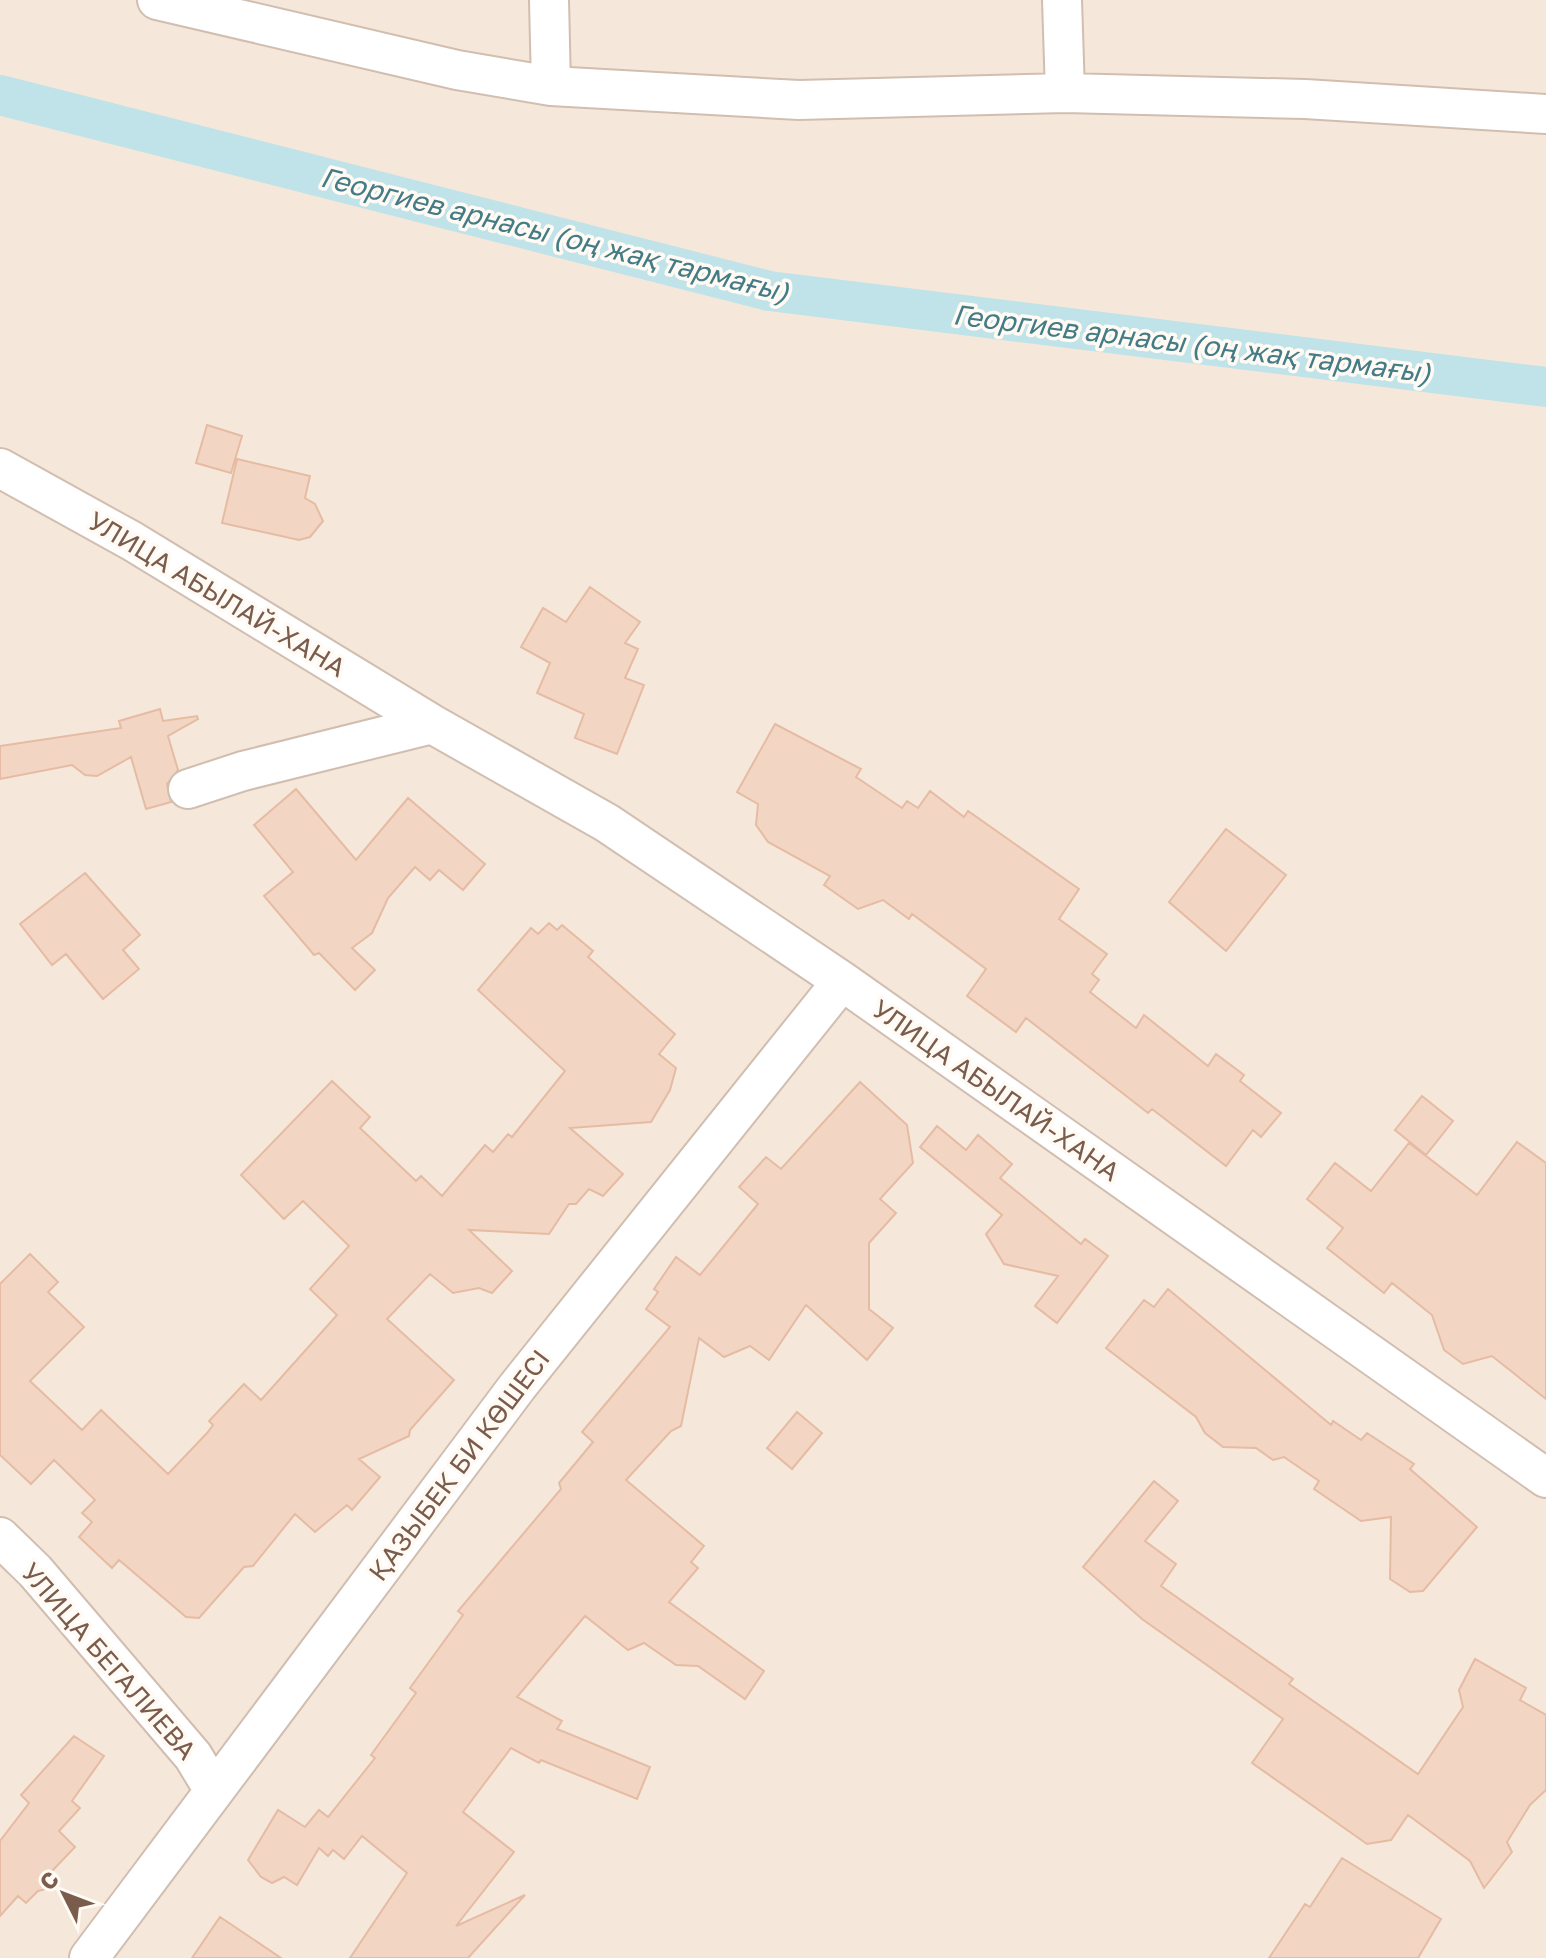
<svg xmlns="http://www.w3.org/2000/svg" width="1546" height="1958" viewBox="0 0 1546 1958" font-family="'Golos Text',sans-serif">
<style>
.residential{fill:#f5e8da}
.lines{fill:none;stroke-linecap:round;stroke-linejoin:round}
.canal{stroke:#bfe3e8;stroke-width:40}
.building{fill:#f3d5c3;stroke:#e6bba3;stroke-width:2}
.street-casing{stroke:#d1beb0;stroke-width:42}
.street{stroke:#fff;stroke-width:38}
.labels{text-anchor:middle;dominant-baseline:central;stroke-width:7;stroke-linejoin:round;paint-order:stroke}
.street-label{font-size:26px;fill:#7a5c4d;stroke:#fffaf3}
.water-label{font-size:28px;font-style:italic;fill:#437c86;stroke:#fffaf3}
</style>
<rect width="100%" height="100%" fill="#fdf6ec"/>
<path class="residential" d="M 0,0 L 1546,0 L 1546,1958 L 0,1958 Z"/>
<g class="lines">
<path class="canal" d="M 0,95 L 769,291 L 1546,387"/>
</g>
<path class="building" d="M 207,425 L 242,436 L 231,473 L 196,463 Z
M 237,459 L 310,476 L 305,498 L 315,504 L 323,521 L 310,537 L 299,540 L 222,523 Z
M 590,587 L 640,622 L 625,643 L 638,649 L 625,678 L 644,685 L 617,754 L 575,738 L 584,714 L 537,693 L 550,663 L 521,647 L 543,608 L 566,622 Z
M 160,709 L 163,721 L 197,716 L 198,719 L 168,736 L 178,770 L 167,784 L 171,802 L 146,809 L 131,757 L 97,776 L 85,775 L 72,765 L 0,779 L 0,746 L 121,728 L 119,721 Z
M 775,724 L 861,769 L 856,777 L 902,808 L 907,801 L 918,808 L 930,791 L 964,817 L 968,811 L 1079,889 L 1059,919 L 1107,954 L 1092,974 L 1099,980 L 1090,992 L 1136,1028 L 1144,1015 L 1208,1066 L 1216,1054 L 1244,1075 L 1240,1081 L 1281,1113 L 1261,1137 L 1253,1130 L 1226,1166 L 1152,1109 L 1148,1113 L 1026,1018 L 1016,1032 L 967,996 L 986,969 L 912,914 L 909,919 L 883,900 L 858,909 L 824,885 L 830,876 L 768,842 L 756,825 L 758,804 L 737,792 Z
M 296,789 L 356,860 L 408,798 L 485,864 L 463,890 L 439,870 L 430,880 L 415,867 L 388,898 L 372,933 L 352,948 L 375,970 L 355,990 L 319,953 L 314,955 L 264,896 L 293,872 L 254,825 Z
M 1226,829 L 1286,875 L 1226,951 L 1169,902 Z
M 85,873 L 140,935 L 123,950 L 139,969 L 103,999 L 66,954 L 52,965 L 20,924 Z
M 549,923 L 557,930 L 562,925 L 593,951 L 588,957 L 675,1034 L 659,1054 L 676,1068 L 670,1090 L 651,1122 L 570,1128 L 623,1174 L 603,1196 L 589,1189 L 576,1204 L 569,1204 L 549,1234 L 469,1230 L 512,1271 L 492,1293 L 479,1288 L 453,1293 L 430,1274 L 387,1319 L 454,1380 L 410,1430 L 409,1436 L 359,1459 L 380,1477 L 352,1510 L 347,1505 L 315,1532 L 295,1514 L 253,1566 L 244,1567 L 199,1618 L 186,1617 L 119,1560 L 112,1568 L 79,1537 L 92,1522 L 82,1513 L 95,1500 L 54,1460 L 31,1484 L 0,1455 L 0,1284 L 30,1254 L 58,1282 L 48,1292 L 84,1327 L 30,1381 L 82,1430 L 101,1410 L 168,1474 L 207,1433 L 213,1425 L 209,1421 L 244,1384 L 261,1400 L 337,1315 L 310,1289 L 349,1246 L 303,1201 L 284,1219 L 241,1175 L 332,1081 L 370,1117 L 360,1128 L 416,1181 L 421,1176 L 442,1196 L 485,1145 L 493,1152 L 508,1134 L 512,1137 L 565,1071 L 478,990 L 531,928 L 538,934 Z
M 860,1082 L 907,1125 L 913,1163 L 880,1199 L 896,1213 L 869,1243 L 869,1309 L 893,1328 L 867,1360 L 806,1305 L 769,1360 L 750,1346 L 724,1357 L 699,1338 L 681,1426 L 671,1431 L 626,1480 L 704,1546 L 691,1562 L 698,1568 L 669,1602 L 764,1671 L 745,1699 L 698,1666 L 676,1665 L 644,1643 L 628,1650 L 585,1616 L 517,1697 L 562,1721 L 557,1729 L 650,1767 L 637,1799 L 541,1760 L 539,1763 L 511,1748 L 463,1812 L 514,1852 L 456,1926 L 525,1895 L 468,1958 L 350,1958 L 407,1873 L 362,1836 L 344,1859 L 333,1850 L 328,1856 L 319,1848 L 297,1885 L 284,1877 L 272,1883 L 261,1877 L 248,1860 L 278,1810 L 305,1827 L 319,1810 L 328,1817 L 375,1758 L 371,1755 L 416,1693 L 410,1688 L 463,1615 L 458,1611 L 561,1489 L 559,1483 L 593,1442 L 582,1432 L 670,1327 L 646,1309 L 658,1292 L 654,1289 L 676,1257 L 700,1275 L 758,1204 L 739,1187 L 766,1157 L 781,1169 Z
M 1422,1096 L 1453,1121 L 1426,1155 L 1395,1130 Z
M 937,1126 L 966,1150 L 978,1135 L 1012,1164 L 1000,1178 L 1081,1244 L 1085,1239 L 1108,1256 L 1057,1323 L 1035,1306 L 1058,1276 L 1004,1264 L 986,1234 L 1002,1215 L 920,1147 Z
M 1517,1142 L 1546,1163 L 1546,1399 L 1492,1356 L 1463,1364 L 1444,1350 L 1432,1315 L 1392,1283 L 1384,1293 L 1327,1248 L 1343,1228 L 1307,1199 L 1335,1163 L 1371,1191 L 1409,1143 L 1477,1195 Z
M 1168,1289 L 1331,1425 L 1333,1421 L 1361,1440 L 1367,1433 L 1414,1464 L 1410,1469 L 1477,1527 L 1423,1591 L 1410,1592 L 1390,1579 L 1391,1517 L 1361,1521 L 1314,1489 L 1319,1481 L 1284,1457 L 1273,1460 L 1256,1448 L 1223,1447 L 1205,1433 L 1196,1417 L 1106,1348 L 1144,1300 L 1154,1307 Z
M 797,1412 L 822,1433 L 792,1469 L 767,1448 Z
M 1154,1481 L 1178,1501 L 1145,1541 L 1176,1564 L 1161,1586 L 1293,1679 L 1289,1684 L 1418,1774 L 1463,1707 L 1459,1690 L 1475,1659 L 1526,1688 L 1520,1700 L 1546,1715 L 1546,1790 L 1530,1805 L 1507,1842 L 1512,1852 L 1484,1888 L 1470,1861 L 1408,1815 L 1391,1840 L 1367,1844 L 1252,1763 L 1283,1719 L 1142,1619 L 1083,1567 Z
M 74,1736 L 104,1756 L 72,1801 L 80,1808 L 59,1831 L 75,1847 L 52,1871 L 50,1888 L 38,1891 L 26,1903 L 18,1896 L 0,1916 L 0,1841 L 29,1803 L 21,1795 Z
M 1342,1858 L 1441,1919 L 1418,1958 L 1269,1958 L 1305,1904 L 1310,1907 Z
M 220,1917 L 238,1929 L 281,1958 L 192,1958 Z"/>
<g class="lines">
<defs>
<path id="street" d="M 157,0 L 457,70 L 551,86 L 799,100 L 1065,93 L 1305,99 L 1546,114
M 549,0 L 551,86
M 1062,0 L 1065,93
M 0,468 L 132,541 L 432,724 L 607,823 L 842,981 L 1546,1478
M 188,789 L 243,771 L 432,724
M 0,1537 L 35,1571 L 193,1756 L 213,1789
M 89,1958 L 517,1387 L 842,981"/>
</defs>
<use href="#street" class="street-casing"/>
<use href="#street" class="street"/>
</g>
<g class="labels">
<g class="street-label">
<text transform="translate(217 594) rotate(31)">УЛИЦА АБЫЛАЙ-ХАНА</text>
<text transform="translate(996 1090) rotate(35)">УЛИЦА АБЫЛАЙ-ХАНА</text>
<text transform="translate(459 1465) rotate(-53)">ҚАЗЫБЕК БИ КӨШЕСІ</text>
<text transform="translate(109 1661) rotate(49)">УЛИЦА БЕГАЛИЕВА</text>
</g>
<g class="water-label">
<text transform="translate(555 234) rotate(14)">Георгиев арнасы (оң жақ тармағы)</text>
<text transform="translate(1192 343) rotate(7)">Георгиев арнасы (оң жақ тармағы)</text>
</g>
</g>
<g transform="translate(64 1894) rotate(312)" stroke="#fffaf3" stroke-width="6" paint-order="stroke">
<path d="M0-6L14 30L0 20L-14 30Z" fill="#7a5c4d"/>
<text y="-12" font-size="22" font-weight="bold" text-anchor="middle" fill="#7a5c4d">С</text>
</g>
</svg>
